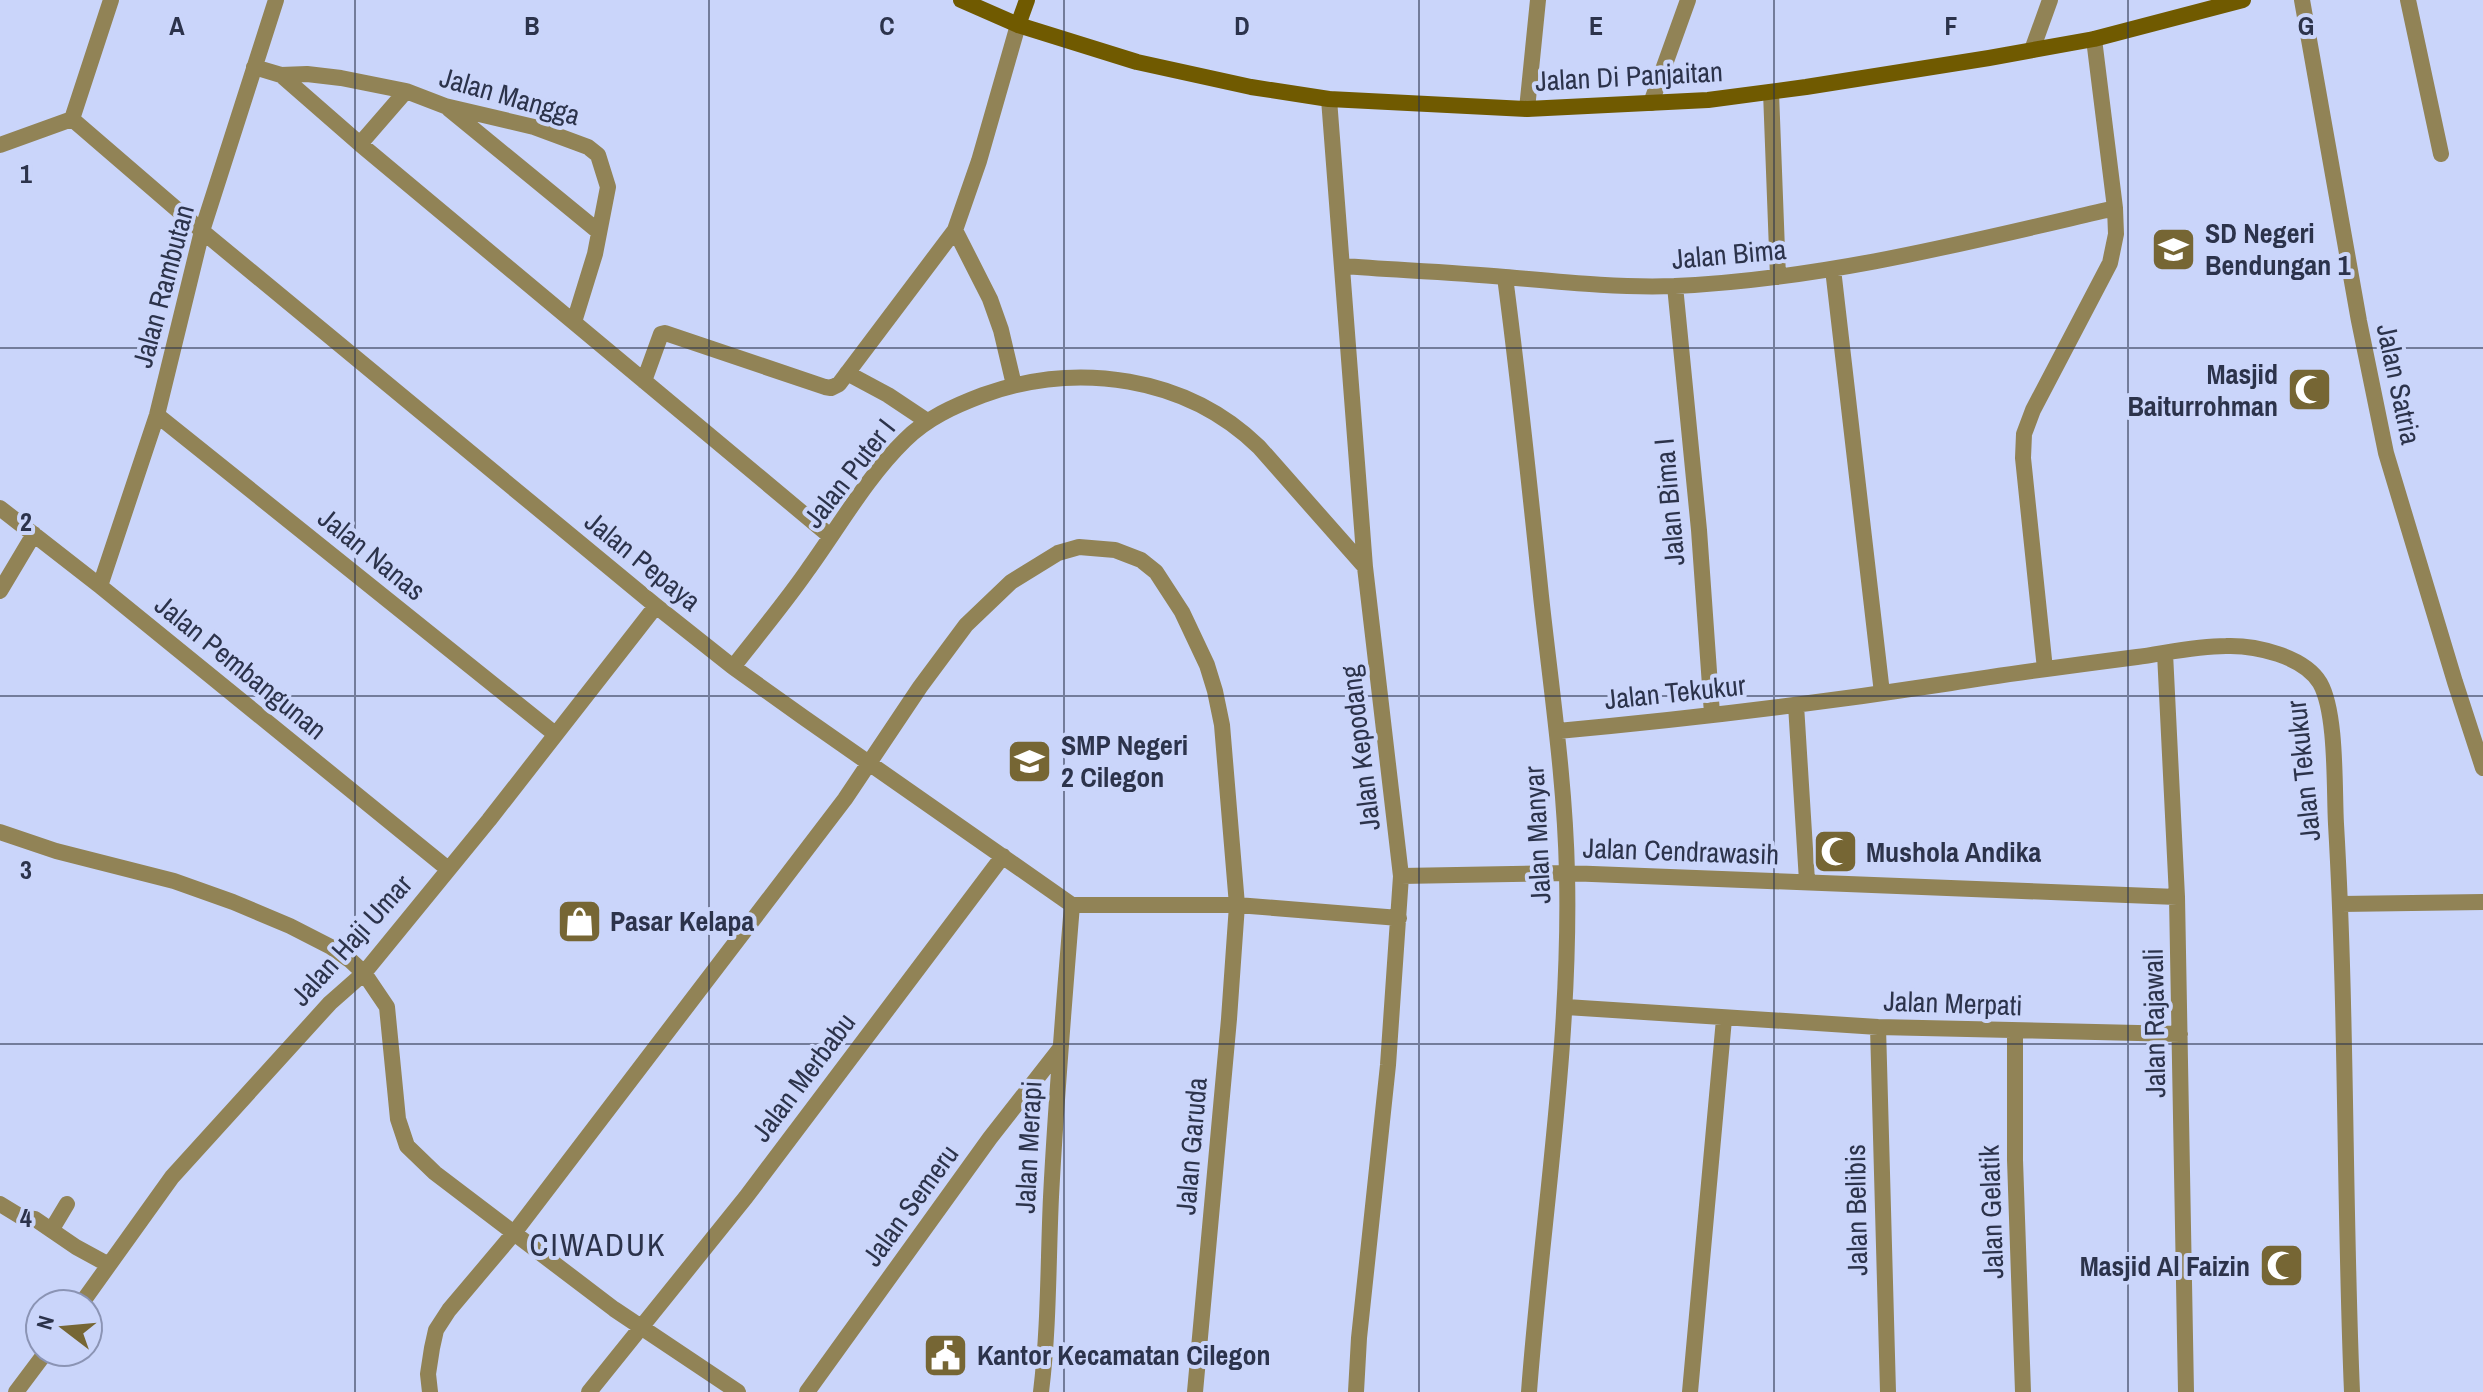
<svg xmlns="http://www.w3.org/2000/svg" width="2483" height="1392" viewBox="0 0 2483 1392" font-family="'Archivo Narrow',sans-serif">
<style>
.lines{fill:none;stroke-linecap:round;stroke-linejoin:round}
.street{stroke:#918356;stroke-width:16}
.secondary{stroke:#705a00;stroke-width:16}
.grid{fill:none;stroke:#2c334b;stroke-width:2;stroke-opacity:0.55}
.labels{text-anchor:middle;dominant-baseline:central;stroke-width:8;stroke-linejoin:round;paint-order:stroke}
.street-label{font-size:28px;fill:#2c334b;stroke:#cad5fa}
.poi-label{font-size:28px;font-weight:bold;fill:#2c334b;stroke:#cad5fa;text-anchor:start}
.quarter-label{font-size:32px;letter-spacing:2px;fill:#2c334b;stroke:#cad5fa}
.grid-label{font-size:26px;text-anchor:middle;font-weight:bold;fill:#2c334b;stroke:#cad5fa;stroke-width:8;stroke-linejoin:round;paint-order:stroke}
</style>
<rect width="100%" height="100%" fill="#cad5fa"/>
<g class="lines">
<path class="street" d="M 2302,0 L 2359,321 L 2386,453 L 2455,682 L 2483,768
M 2408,0 L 2441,154
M 2032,50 L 2050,0
M 254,67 L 281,75 L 360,144 L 830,536
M 281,75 L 307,74 L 341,78 L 406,91 L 445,106 L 534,127 L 588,147 L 598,155 L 608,187 L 595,254 L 574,322
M 1771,92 L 1778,277
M 1329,99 L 1365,567 L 1401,876 L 1388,1065 L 1359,1338 L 1356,1392
M 1651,103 L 1688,0
M 449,109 L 599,232
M 1527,109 L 1538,0
M 72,119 L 202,231 L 656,606 L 733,667 L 803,717 L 1072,905
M 72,119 L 111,0
M 360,144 L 406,91
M 0,145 L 72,119
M 955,230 L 990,299 L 1001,330 L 1014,385
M 1342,266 C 1396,270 1451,272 1505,277 C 1562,282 1618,288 1675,286 C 1825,279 1969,242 2115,208
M 1833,269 L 1882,693
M 1505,277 C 1519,383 1530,489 1541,596 C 1551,688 1565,780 1567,873 C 1571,1047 1542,1219 1529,1392
M 1675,286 L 1699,530 L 1712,714
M 847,373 L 888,395 L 927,421
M 644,381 L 661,334 L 665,333 L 825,387 L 831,388 L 839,384 L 955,230 L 979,161 L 1018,25
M 157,415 L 555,734
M 0,508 L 100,586 L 448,869
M 100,586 L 157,415 L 202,231 L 276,0
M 0,591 L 34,534
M 2165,653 L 2177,897 L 2186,1392
M 733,667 C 758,635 784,604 807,571 C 839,527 866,478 905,440 C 927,418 954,406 983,395 C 1077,361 1186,376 1259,447 L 1365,567
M 2045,669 L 2023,458 L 2024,434 L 2033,410 L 2110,263 L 2116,234 L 2115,208 L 2094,39
M 1796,705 L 1807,881
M 1558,731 C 1689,719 1821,703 1951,683 C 2013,673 2075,665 2137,657 C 2166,653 2196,646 2226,646 C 2255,645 2304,656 2320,683 C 2337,713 2334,788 2336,824 C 2347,1013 2344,1203 2352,1392
M 0,832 L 56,851 L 174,881 L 233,902 L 290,926 L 331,947 L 351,961 L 364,973 L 387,1007 L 398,1119 L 407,1146 L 435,1173 L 614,1309 L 738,1392
M 1401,876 L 1567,873 L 2177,897
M 2341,904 L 2483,902
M 1072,905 L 1237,905 L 1399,918
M 1566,1007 L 1878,1027 L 2180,1034
M 1878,1027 L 1888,1392
M 2015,1031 L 2015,1160 L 2023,1392
M 0,1204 L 23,1218 L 35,1219 L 76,1247 L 109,1265
M 52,1229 L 67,1204
M 81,1304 L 172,1177 L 330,1003 L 364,973 L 489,820 L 656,606
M 16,1392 L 46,1352
M 430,1392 L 428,1374 L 432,1348 L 436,1330 L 449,1310 L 514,1233 L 845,799 L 920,687 L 966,625 L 1011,582 L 1058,553 L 1079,547 L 1115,550 L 1141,560 L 1156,572 L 1182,612 L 1207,665 L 1215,691 L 1222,725 L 1237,905 L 1229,1019 L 1195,1392
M 589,1392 L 746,1197 L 1003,856
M 807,1392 L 990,1138 L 1059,1050
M 1041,1392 C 1049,1327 1048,1262 1051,1197 C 1056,1099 1064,1002 1072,905
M 1690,1392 L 1724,1019"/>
<path class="secondary" d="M 961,0 L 1018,25 L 1137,62 L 1251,87 L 1329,99 L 1527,109 L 1708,100 L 1806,87 L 1989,58 L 2094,39 L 2243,0
M 1018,25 L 1027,0"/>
</g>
<path class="grid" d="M 355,0 L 355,1392M 709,0 L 709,1392M 1064,0 L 1064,1392M 1419,0 L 1419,1392M 1774,0 L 1774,1392M 2128,0 L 2128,1392M 0,348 L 2483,348M 0,696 L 2483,696M 0,1044 L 2483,1044"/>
<defs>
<symbol id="school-square" viewBox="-11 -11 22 22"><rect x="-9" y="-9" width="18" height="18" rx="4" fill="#766634" stroke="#cad5fa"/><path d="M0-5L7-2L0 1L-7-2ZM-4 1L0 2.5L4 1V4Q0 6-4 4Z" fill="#fff"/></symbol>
<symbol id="mosque-square" viewBox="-11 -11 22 22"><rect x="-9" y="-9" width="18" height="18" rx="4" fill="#766634" stroke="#cad5fa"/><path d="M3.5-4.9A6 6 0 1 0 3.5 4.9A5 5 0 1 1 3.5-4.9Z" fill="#fff"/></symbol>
<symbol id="shop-square" viewBox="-11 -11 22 22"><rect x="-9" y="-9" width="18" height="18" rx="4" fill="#766634" stroke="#cad5fa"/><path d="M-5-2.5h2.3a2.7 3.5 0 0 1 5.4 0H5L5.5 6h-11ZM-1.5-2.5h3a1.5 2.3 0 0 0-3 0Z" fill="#fff"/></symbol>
<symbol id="civic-square" viewBox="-11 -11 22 22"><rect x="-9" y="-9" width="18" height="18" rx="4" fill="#766634" stroke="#cad5fa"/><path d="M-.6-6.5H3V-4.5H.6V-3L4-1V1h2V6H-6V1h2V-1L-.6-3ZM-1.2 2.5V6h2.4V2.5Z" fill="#fff"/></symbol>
</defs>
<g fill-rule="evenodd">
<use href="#school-square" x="2148" y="224" width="51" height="51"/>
<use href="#mosque-square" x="2284" y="364" width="51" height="51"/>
<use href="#school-square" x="1004" y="736" width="51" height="51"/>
<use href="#mosque-square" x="1810" y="826" width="51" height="51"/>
<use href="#shop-square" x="554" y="896" width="51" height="51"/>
<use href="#mosque-square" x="2256" y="1240" width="51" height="51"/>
<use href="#civic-square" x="920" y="1330" width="51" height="51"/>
</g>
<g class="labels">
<g class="street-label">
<text transform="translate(1629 76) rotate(-3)">Jalan Di Panjaitan</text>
<text transform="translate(510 96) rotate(16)">Jalan Mangga</text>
<text transform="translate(1729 254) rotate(-5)">Jalan Bima</text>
<text transform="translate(163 286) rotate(-75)">Jalan Rambutan</text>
<text transform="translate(2399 384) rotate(78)">Jalan Satria</text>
<text transform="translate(849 473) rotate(-52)">Jalan Puter I</text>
<text transform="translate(1669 502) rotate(-95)">Jalan Bima I</text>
<text transform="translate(372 554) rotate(39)">Jalan Nanas</text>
<text transform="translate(643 561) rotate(39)">Jalan Pepaya</text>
<text transform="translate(241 667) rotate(39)">Jalan Pembangunan</text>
<text transform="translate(1675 692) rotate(-6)">Jalan Tekukur</text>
<text transform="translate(1360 748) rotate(-97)">Jalan Kepodang</text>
<text transform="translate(2303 771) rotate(-96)">Jalan Tekukur</text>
<text transform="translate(1537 835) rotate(-93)">Jalan Manyar</text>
<text transform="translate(1681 851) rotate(2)">Jalan Cendrawasih</text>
<text transform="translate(351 940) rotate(-48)">Jalan Haji Umar</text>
<text transform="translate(1953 1003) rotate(2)">Jalan Merpati</text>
<text transform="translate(2154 1023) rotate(-91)">Jalan Rajawali</text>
<text transform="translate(803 1077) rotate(-53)">Jalan Merbabu</text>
<text transform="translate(1191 1146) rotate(-85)">Jalan Garuda</text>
<text transform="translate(1028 1147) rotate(-87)">Jalan Merapi</text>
<text transform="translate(910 1205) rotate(-54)">Jalan Semeru</text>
<text transform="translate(1856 1210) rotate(-91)">Jalan Belibis</text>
<text transform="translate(1991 1212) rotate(-92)">Jalan Gelatik</text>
</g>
<g class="poi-label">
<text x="2205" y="233">SD Negeri<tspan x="2205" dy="32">Bendungan 1</tspan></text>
<text x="2278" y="374" text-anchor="end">Masjid<tspan x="2278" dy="32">Baiturrohman</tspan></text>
<text x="1061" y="745">SMP Negeri<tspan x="1061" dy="32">2 Cilegon</tspan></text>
<text x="1866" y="852">Mushola Andika</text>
<text x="610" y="921">Pasar Kelapa</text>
<text x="2250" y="1266" text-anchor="end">Masjid Al Faizin</text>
<text x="977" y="1355">Kantor Kecamatan Cilegon</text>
</g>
<g class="quarter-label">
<text x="598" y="1244">CIWADUK</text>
</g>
</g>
<g class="grid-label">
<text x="177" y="35">A</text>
<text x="532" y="35">B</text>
<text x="887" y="35">C</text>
<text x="1242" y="35">D</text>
<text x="1596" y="35">E</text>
<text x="1951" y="35">F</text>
<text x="2306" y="35">G</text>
<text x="26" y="183">1</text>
<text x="26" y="531">2</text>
<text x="26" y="879">3</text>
<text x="26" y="1227">4</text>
</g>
<g transform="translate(64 1328) rotate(286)"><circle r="38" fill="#cad5fa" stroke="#8b94b4" stroke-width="2"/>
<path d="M0-6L14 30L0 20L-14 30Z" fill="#766634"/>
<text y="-12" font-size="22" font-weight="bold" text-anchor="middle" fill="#2c334b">N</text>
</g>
</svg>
